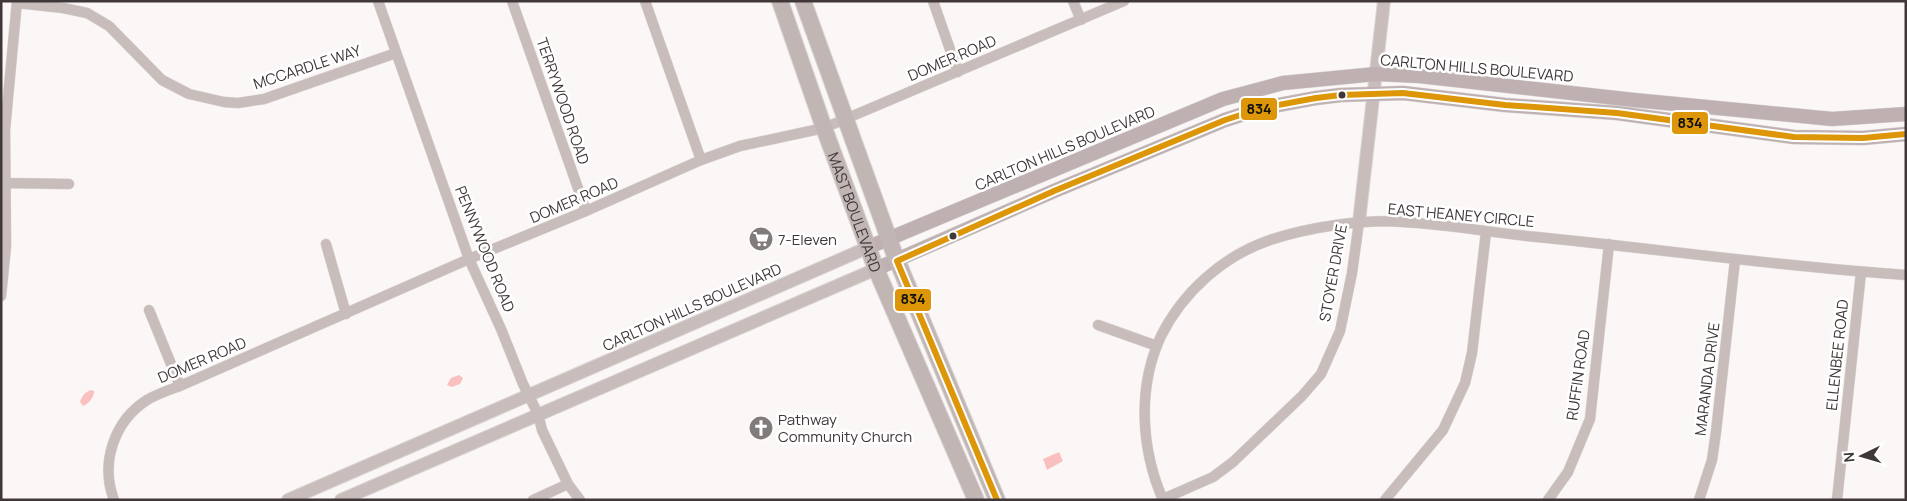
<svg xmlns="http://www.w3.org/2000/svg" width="1907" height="501" viewBox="0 0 1907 501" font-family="Manrope,sans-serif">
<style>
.water{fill:#fac0bf}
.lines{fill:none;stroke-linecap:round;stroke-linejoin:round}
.minor-casing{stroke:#d9d5d5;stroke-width:11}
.tertiary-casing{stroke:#d9d5d5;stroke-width:14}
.secondary-casing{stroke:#d9d5d5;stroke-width:15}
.primary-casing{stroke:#d9d5d5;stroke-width:18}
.minor{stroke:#c9bdbc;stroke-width:10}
.tertiary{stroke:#c9bdbc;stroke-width:12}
.secondary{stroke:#bfb1b1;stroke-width:14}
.primary{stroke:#c2b6b5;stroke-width:16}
.bus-1-casing{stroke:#fff;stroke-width:10}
.bus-1{stroke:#dc9608;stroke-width:6}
.bus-dot{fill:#403838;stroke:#fff;stroke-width:2}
.labels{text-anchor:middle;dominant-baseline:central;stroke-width:5;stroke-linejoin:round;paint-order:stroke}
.street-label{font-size:15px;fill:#403838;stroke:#fff}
.poi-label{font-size:15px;fill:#403838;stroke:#fff;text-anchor:start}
.line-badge{stroke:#fff;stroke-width:2}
.pale-badge-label{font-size:14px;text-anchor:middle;font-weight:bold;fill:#111}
</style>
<rect width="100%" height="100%" fill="#fcf7f7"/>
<path class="water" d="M 459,375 L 463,378 L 460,384 L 452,387 L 447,385 L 451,378 Z
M 91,390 L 94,391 C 95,396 88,405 83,406 L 80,402 C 82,396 85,392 91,390 Z
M 1059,452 L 1063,461 L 1047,470 L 1043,459 Z"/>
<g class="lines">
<defs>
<path id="minor" d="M 378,1 L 469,259 L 501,329 L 523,384 L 538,414 L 542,430 L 568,484 L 580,500
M 512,1 L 586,211
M 645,1 L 701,160
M 933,1 L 958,72
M 1073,1 L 1081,20
M 17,3 L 63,8 L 87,13 L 109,26 L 162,80 L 189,94 L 224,102 L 238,103 L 264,99 L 396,53
M 6,183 L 69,184
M 326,244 L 346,314
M 1,296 L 6,246 L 5,130 L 17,1
M 149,310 L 180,386
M 1098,325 L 1157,346
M 1163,499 L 1213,477 L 1233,462 L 1302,396 L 1321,374 L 1340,331 L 1352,273 L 1359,222
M 114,500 C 100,463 114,421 147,400 C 157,394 169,390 180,386 L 469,259 L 586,211 L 701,160 L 740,146 L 824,128 L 1124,1
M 533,500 L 568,484
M 1163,500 C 1141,449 1137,388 1161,336 C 1183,292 1223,256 1270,240 C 1309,227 1363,219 1403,222 C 1447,224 1493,233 1537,237 C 1660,249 1782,267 1906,275
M 1385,500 L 1443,430 L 1465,383 L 1472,353 L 1486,232
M 1548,500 L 1568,472 L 1590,419 L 1609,244
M 1699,500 L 1712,460 L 1716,432 L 1735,260
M 1837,500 L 1861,272"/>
<path id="tertiary" d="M 1359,222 L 1384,1
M 288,500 L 869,247
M 341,500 L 876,269"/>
<path id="secondary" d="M 869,247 L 1223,99 L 1283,83 L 1376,74 L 1419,76 L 1634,100 L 1832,119 L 1906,114
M 876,269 L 1054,191 L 1225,120 L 1262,108 L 1316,98 L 1341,95 L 1403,93 L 1505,105 L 1617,113 L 1794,137 L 1863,138 L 1906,134"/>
<g id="primary">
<path id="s1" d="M 780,1 L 824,128 L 876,269 L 976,500"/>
<path d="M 803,1 L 894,253 L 997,500"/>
</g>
</defs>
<use href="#minor" class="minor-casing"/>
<use href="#tertiary" class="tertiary-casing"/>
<use href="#secondary" class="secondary-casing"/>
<use href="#primary" class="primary-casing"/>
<use href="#minor" class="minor"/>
<use href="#tertiary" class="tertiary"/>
<use href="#secondary" class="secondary"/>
<use href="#primary" class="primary"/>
<defs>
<path id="bus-1" d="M 997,500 L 897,261 L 1054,191 L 1225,120 L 1262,108 L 1316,98 L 1341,95 L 1403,93 L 1505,105 L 1617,113 L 1794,137 L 1863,138 L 1906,134"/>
</defs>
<use href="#bus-1" class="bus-1-casing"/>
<use href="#bus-1" class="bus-1"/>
</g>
<defs>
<symbol id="supermarket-disc" viewBox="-11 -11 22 22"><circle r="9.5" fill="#827b7b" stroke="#fff"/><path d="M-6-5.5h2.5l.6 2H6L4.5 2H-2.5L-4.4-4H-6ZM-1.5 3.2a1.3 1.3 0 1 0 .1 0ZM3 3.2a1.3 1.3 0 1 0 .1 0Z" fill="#fff"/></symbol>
<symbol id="church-disc" viewBox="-11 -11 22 22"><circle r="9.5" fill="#827b7b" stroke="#fff"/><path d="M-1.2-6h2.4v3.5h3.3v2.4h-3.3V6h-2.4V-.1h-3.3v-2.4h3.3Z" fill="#fff"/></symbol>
</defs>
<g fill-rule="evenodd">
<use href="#supermarket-disc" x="747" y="225" width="28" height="28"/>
<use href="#church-disc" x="747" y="414" width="28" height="28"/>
</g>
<g class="bus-dot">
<circle cx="1342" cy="95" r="4.5"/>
<circle cx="953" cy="236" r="4.5"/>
</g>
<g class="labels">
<g class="street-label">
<text transform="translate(952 58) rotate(-23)">DOMER ROAD</text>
<text transform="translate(307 67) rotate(-18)">MCCARDLE WAY</text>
<text transform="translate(1477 68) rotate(5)">CARLTON HILLS BOULEVARD</text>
<text transform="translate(563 101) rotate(71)">TERRYWOOD ROAD</text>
<text transform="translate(1065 148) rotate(-23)">CARLTON HILLS BOULEVARD</text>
<text transform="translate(574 200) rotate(-23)">DOMER ROAD</text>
<text stroke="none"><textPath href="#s1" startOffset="224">MAST BOULEVARD</textPath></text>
<text transform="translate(1461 215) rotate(5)">EAST HEANEY CIRCLE</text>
<text transform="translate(485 249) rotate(68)">PENNYWOOD ROAD</text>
<text transform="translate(1333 273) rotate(-80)">STOYER DRIVE</text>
<text transform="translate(692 307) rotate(-24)">CARLTON HILLS BOULEVARD</text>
<text transform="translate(1837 355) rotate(-84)">ELLENBEE ROAD</text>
<text transform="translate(202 360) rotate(-23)">DOMER ROAD</text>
<text transform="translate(1578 375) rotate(-82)">RUFFIN ROAD</text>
<text transform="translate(1707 379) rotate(-83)">MARANDA DRIVE</text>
</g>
<g class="poi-label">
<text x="778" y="239">7-Eleven</text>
<text x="778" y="419">Pathway<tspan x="778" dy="17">Community Church</tspan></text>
</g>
</g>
<g class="line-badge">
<rect x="1240" y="97" width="38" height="24" rx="5" fill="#dc9608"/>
<rect x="1671" y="111" width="38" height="24" rx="5" fill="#dc9608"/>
<rect x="894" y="288" width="38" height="24" rx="5" fill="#dc9608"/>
</g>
<g class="pale-badge-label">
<text x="1259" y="114">834</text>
<text x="1690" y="128">834</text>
<text x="913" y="304">834</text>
</g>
<rect width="1907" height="501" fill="none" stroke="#403838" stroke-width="5"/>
<g transform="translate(1862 456) rotate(265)" stroke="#ffffff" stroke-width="4" paint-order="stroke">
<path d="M0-4L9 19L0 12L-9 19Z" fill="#403838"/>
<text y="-8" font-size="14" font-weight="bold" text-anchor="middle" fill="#403838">N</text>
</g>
</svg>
